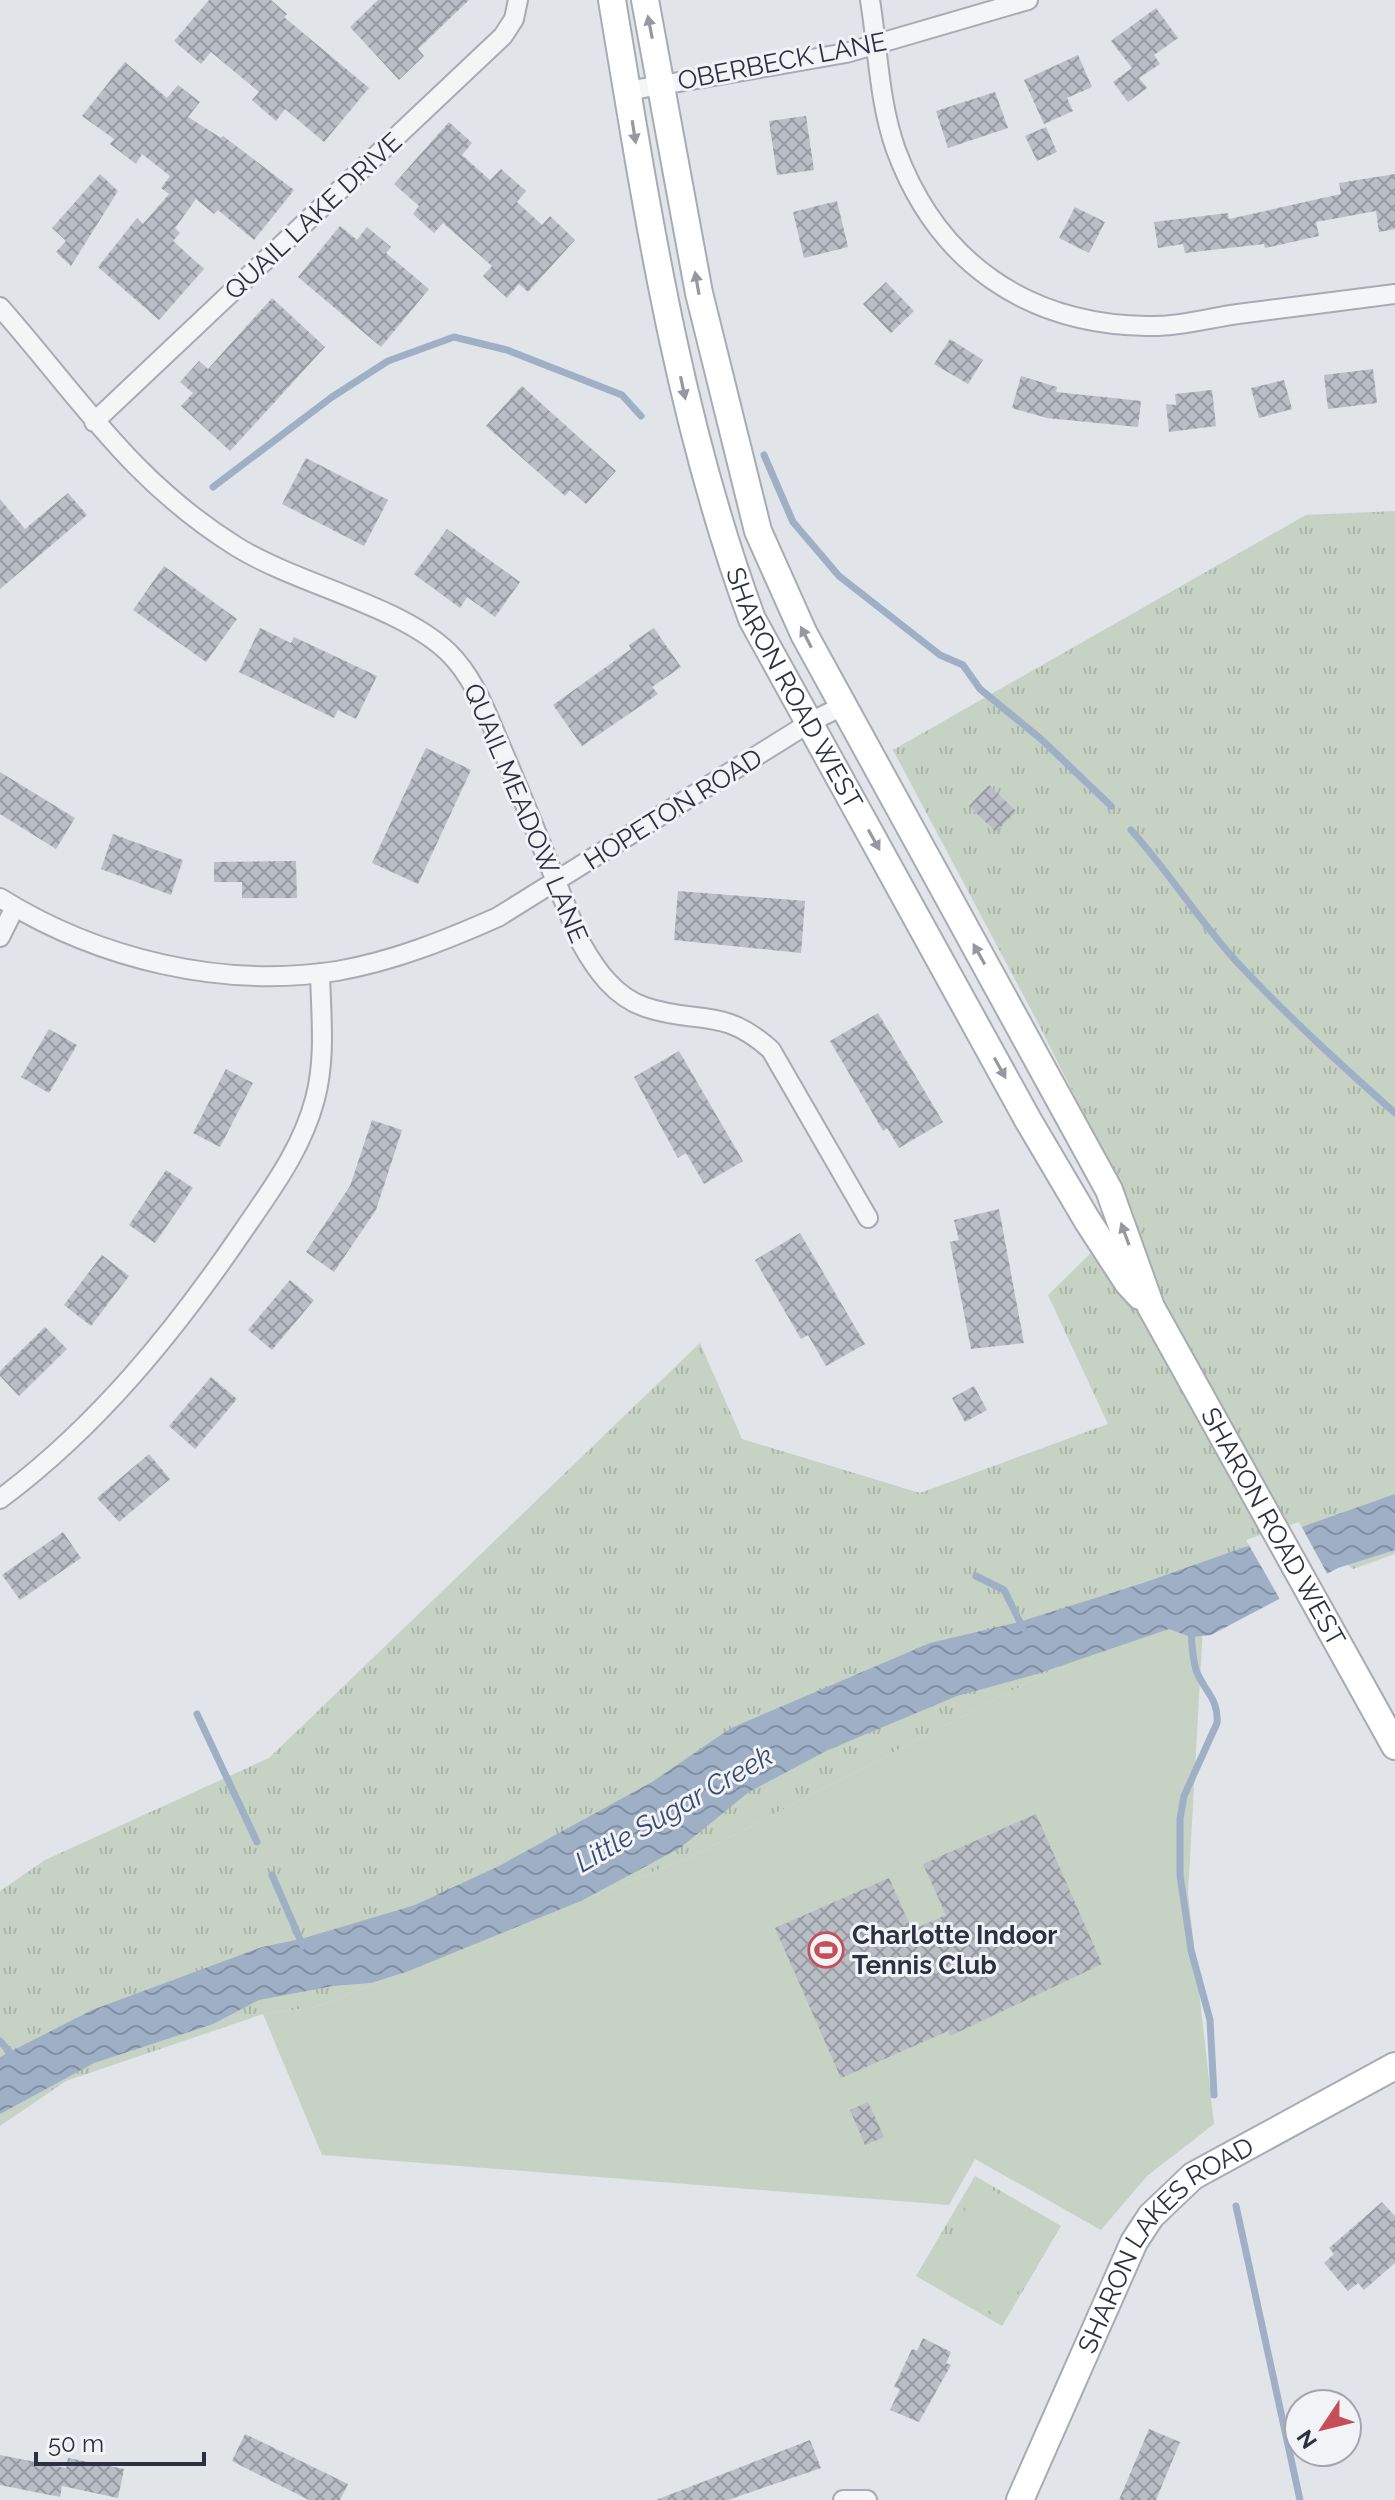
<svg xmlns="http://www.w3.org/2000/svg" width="1395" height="2500" viewBox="0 0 1395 2500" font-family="Raleway,sans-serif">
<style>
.park{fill:url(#park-tufts)}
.pitch{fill:#c6d2c3}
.water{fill:url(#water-waves)}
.pier{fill:#e1e4e9}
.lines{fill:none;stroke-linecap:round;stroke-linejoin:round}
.stream{stroke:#9fafc6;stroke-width:7}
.building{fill:url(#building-cross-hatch)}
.street-casing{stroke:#a7abb3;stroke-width:22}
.secondary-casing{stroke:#a7abb3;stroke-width:30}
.street{stroke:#f4f5f7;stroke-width:18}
.secondary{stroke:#fff;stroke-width:26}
.oneway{fill:#9598a0}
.labels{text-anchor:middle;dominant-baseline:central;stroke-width:6;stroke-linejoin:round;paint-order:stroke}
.street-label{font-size:26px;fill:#2b3140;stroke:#f1f3f6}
.poi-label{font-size:26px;font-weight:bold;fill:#2b3140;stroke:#f1f3f6;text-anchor:start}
.water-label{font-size:28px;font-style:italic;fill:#384c71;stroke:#f1f3f6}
</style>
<defs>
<pattern id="park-tufts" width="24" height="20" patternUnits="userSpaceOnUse" patternTransform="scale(2)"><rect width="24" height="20" fill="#c6d2c3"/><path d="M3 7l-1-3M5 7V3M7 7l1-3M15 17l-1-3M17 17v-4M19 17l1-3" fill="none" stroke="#aab5a9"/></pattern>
<pattern id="water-waves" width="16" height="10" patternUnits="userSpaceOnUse" patternTransform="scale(2)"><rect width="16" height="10" fill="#9fafc6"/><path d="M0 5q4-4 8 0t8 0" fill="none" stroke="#828fa2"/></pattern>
<pattern id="building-cross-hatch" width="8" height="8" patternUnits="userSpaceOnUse" patternTransform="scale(2)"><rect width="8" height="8" fill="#b9bdc5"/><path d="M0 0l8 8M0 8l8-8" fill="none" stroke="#979aa1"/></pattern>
</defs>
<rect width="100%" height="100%" fill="#e1e4e9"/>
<path class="park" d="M 1395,511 L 1395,1554 L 1353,1569 L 1321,1545 L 1205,1591 L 695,1855 L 316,2007 L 263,2014 L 66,2081 L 0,2126 L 0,1891 L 45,1860 L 269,1758 L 700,1343 L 742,1439 L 920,1493 L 1108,1424 L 1048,1295 L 1133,1212 L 1037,1021 L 893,750 L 1306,515 Z
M 975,2176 L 1061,2226 L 1002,2326 L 916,2276 Z"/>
<path class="pitch" d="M 1205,1591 L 1188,1893 L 1214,2124 L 1147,2176 L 1101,2230 L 975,2159 L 949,2205 L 322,2155 L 263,2014 L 316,2007 L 695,1855 Z
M 980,2183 L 998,2193 L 991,2205 L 1000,2211 L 1008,2199 L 1026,2209 L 1019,2221 L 1030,2227 L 1037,2215 L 1055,2225 L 1033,2264 L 1029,2263 L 1021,2277 L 1025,2279 L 1003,2319 L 985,2309 L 991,2297 L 981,2291 L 974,2302 L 956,2293 L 962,2281 L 952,2276 L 946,2286 L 928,2276 L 961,2225 L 958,2223 Z"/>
<path class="water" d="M 1395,1494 L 1395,1550 L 1338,1568 L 1211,1635 L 1191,1637 L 1169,1629 L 1037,1674 L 957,1696 L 828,1750 L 749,1792 L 680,1848 L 581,1901 L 406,1972 L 371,1983 L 333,1986 L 259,2000 L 213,2024 L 94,2063 L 0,2114 L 0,2057 L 92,2010 L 262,1947 L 301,1939 L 415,1905 L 499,1866 L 652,1782 L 731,1728 L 930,1643 L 1019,1622 L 1143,1583 Z"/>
<path class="pier" d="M 1299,1522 L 1329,1577 L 1282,1603 L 1246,1540 Z"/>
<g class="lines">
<path class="stream" d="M 764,455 L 793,522 L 839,576 L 940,655 L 963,665 L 980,689 L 1041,739 L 1111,806
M 213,487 L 332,397 L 388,361 L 454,337 L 507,350 L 622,395 L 641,416
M 1131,830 C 1168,871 1198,919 1235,960 C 1285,1014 1340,1064 1395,1113
M 976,1576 L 1004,1590 L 1023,1628
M 1191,1631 C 1192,1643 1192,1657 1196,1670 C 1203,1690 1219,1698 1217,1723 L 1184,1796 L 1180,1819 L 1180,1875 L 1191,1950 L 1210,2020 L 1214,2095
M 197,1714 L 257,1842
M 272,1875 L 303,1946
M 0,2041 L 14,2057
M 1236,2206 L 1300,2500"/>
</g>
<path class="building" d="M 209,0 L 271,0 L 287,14 L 284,17 L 369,88 L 324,142 L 285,109 L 276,121 L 252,100 L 259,92 L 211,52 L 201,64 L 174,41 Z
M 378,0 L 469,0 L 418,49 L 424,56 L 399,80 L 350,27 Z
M 1156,8 L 1178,38 L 1154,55 L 1160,64 L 1139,78 L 1147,88 L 1128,102 L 1113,82 L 1132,68 L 1111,41 Z
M 1078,55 L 1092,87 L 1067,98 L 1073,111 L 1044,124 L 1024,80 Z
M 125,62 L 167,98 L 178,85 L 200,102 L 188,117 L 221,138 L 223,136 L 294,190 L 254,240 L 218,210 L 214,214 L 196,199 L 175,228 L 180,233 L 173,241 L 204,269 L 159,320 L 98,267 L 137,218 L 143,224 L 169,194 L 161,188 L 170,176 L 142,154 L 136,164 L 110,144 L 114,139 L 82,116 Z
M 995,92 L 1008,128 L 948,148 L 936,111 Z
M 806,116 L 814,170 L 777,175 L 769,121 Z
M 449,122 L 472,143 L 462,155 L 490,180 L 501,169 L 526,191 L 517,202 L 542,225 L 550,216 L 575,240 L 528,292 L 519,284 L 507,298 L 483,276 L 492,266 L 443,223 L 434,233 L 413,214 L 419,206 L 394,184 Z
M 1046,127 L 1057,152 L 1037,161 L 1025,136 Z
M 100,174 L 118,191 L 71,266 L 56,252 L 66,241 L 52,228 Z
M 1395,174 L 1395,229 L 1379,232 L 1376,211 L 1316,222 L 1319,236 L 1265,248 L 1264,244 L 1185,253 L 1183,244 L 1158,248 L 1154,222 L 1228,213 L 1229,219 L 1341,194 L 1339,183 Z
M 837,201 L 848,247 L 804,258 L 793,212 Z
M 1075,207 L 1105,222 L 1089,253 L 1059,238 Z
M 340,226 L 357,240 L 367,227 L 391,247 L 386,253 L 429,289 L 381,347 L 298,277 Z
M 886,282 L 914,311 L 891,333 L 863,304 Z
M 272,298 L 325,347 L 230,451 L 181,406 L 193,393 L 180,382 L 199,361 L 208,369 Z
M 950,339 L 983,360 L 968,384 L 934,364 Z
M 1373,369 L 1377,403 L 1328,409 L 1324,375 Z
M 1021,376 L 1057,387 L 1056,392 L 1141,401 L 1138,427 L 1047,418 L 1012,408 Z
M 1284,380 L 1292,409 L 1259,418 L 1251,388 Z
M 522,386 L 616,471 L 586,504 L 570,490 L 565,496 L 486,426 Z
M 1212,390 L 1216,426 L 1169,432 L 1166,404 L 1176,405 L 1175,394 Z
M 306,458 L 388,500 L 364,546 L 282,504 Z
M 68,493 L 87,515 L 0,589 L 0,499 L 25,529 Z
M 447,529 L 520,582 L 495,617 L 467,597 L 460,608 L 414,574 Z
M 164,566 L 237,619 L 206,662 L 133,610 Z
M 260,628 L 291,643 L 294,637 L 377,676 L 356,719 L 338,710 L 334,718 L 239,672 Z
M 654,628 L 681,667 L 652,687 L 658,694 L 582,746 L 553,705 L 631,649 L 629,645 Z
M 426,748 L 471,770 L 418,884 L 372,863 Z
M 0,772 L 75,818 L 56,849 L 0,814 Z
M 989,785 L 1016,811 L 996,832 L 969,806 Z
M 113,834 L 183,860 L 171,895 L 101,869 Z
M 296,861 L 297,898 L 242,898 L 242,882 L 214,882 L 214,862 Z
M 678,891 L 805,901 L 801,953 L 674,940 Z
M 878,1013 L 943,1122 L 899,1148 L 887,1128 L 883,1131 L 830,1041 Z
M 49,1029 L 77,1045 L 49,1093 L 21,1077 Z
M 679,1051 L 743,1161 L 704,1184 L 686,1153 L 678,1158 L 634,1077 Z
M 226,1069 L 253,1083 L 220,1147 L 193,1133 Z
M 372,1120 L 402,1130 L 376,1210 L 334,1272 L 306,1252 L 350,1186 Z
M 166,1170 L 193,1188 L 155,1243 L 129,1225 Z
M 999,1209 L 1024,1343 L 971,1349 L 950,1242 L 959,1240 L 954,1220 Z
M 800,1233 L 865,1344 L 826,1366 L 808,1335 L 801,1339 L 755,1260 Z
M 102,1255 L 129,1276 L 91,1326 L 64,1305 Z
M 290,1280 L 314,1300 L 272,1350 L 248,1330 Z
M 45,1327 L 67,1349 L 19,1396 L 0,1376 L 0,1371 Z
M 211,1377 L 237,1399 L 195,1449 L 169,1426 Z
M 974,1386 L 987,1410 L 965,1422 L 952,1398 Z
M 149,1454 L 170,1479 L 119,1522 L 97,1498 Z
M 63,1532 L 81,1558 L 20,1600 L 2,1575 Z
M 1036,1814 L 1102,1964 L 950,2036 L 948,2031 L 841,2078 L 775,1928 L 889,1878 L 912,1930 L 946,1915 L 923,1864 Z
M 868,2102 L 884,2137 L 865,2145 L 850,2110 Z
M 1382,2202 L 1395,2216 L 1395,2263 L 1364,2290 L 1358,2283 L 1348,2291 L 1324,2263 L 1334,2254 L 1329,2248 Z
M 923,2338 L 951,2352 L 946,2363 L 951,2365 L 919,2422 L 890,2410 L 900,2389 L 894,2387 L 912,2349 L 917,2351 Z
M 1149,2429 L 1180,2442 L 1156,2500 L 1119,2500 Z
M 245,2434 L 348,2484 L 340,2500 L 309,2500 L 232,2461 Z
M 810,2440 L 821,2468 L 728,2500 L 656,2500 Z
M 0,2455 L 66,2468 L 68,2458 L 124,2469 L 118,2498 L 62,2486 L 60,2497 L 0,2485 Z"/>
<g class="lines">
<defs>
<path id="street" d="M 870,0 C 878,49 879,103 896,150 C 938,263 1027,324 1147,326 C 1177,327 1209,318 1238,314 C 1290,307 1343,301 1395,294
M 627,91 L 846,53 L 1028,0
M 0,307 C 80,398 131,481 237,547 C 299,585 399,605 448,652 C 474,677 487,714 501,747 C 529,812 554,878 581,943 C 596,970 615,997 645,1007 C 697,1025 723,1006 771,1050 L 868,1218
M 94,422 L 503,36 L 514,19 L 518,0
M 0,898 C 98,959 222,989 337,971 C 394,961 446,940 498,917 L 814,720 L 843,706
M 0,937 L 15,907
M 0,1499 C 98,1426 174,1332 243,1231 C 271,1190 302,1149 315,1099 C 326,1058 321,1015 320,973
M 843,2500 L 867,2500"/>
<g id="secondary">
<path id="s1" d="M 612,0 C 647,209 678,419 752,619 L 1028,1120 L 1087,1220 L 1128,1283 L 1140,1296"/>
<path id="s2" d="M 645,0 L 699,293 L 758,531 L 804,634 L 1109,1190 L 1151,1307 L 1395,1746"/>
<path id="s3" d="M 1020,2500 L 1134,2242 L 1151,2216 L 1193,2176 L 1395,2066"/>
</g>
</defs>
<use href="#street" class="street-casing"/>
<use href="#secondary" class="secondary-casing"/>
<use href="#street" class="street"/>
<use href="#secondary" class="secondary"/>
</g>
<defs><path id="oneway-solid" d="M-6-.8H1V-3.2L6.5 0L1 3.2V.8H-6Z" transform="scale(2)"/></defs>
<g class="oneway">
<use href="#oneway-solid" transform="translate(650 27) rotate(-101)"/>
<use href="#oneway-solid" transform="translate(634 132) rotate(81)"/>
<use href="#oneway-solid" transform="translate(697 283) rotate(-100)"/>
<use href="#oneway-solid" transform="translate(683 388) rotate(78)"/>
<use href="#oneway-solid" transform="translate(806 637) rotate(-117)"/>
<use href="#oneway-solid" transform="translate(874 840) rotate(61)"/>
<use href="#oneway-solid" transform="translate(979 954) rotate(-119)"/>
<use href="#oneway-solid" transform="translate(1000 1068) rotate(61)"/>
<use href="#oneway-solid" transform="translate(1125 1234) rotate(-110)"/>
</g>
<defs>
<symbol id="stadium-ring" viewBox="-11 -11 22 22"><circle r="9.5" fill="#f1f3f6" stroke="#c54f58" stroke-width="1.5"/><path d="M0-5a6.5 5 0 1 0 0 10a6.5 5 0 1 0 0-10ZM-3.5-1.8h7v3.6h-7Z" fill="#c54f58"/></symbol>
</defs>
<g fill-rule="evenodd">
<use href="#stadium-ring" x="806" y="1930" width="40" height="40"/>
</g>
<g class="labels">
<g class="street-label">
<text transform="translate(782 61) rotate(-11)">OBERBECK LANE</text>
<text transform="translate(313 216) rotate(-43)">QUAIL LAKE DRIVE</text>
<text stroke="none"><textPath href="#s1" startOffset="716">SHARON ROAD WEST</textPath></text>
<text transform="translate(673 809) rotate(-32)">HOPETON ROAD</text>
<text transform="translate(526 813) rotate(67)">QUAIL MEADOW LANE</text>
<text stroke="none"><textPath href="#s2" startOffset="1666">SHARON ROAD WEST</textPath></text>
<text stroke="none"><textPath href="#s3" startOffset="300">SHARON LAKES ROAD</textPath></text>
</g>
<g class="poi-label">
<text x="852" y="1935">Charlotte Indoor<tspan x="852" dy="30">Tennis Club</tspan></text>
</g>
<g class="water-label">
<text transform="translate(674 1809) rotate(-30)">Little Sugar Creek</text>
</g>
</g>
<g transform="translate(1323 2428) rotate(235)"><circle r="38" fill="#f1f3f6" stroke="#a2a5ad" stroke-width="2"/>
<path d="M0-6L14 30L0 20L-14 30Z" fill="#c54f58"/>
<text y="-12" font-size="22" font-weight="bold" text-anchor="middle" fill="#2b3140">N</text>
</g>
<path d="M36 2452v12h168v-12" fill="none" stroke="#2b3140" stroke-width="4"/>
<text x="48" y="2452" font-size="24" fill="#2b3140" stroke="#f1f3f6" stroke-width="6" paint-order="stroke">50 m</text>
</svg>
